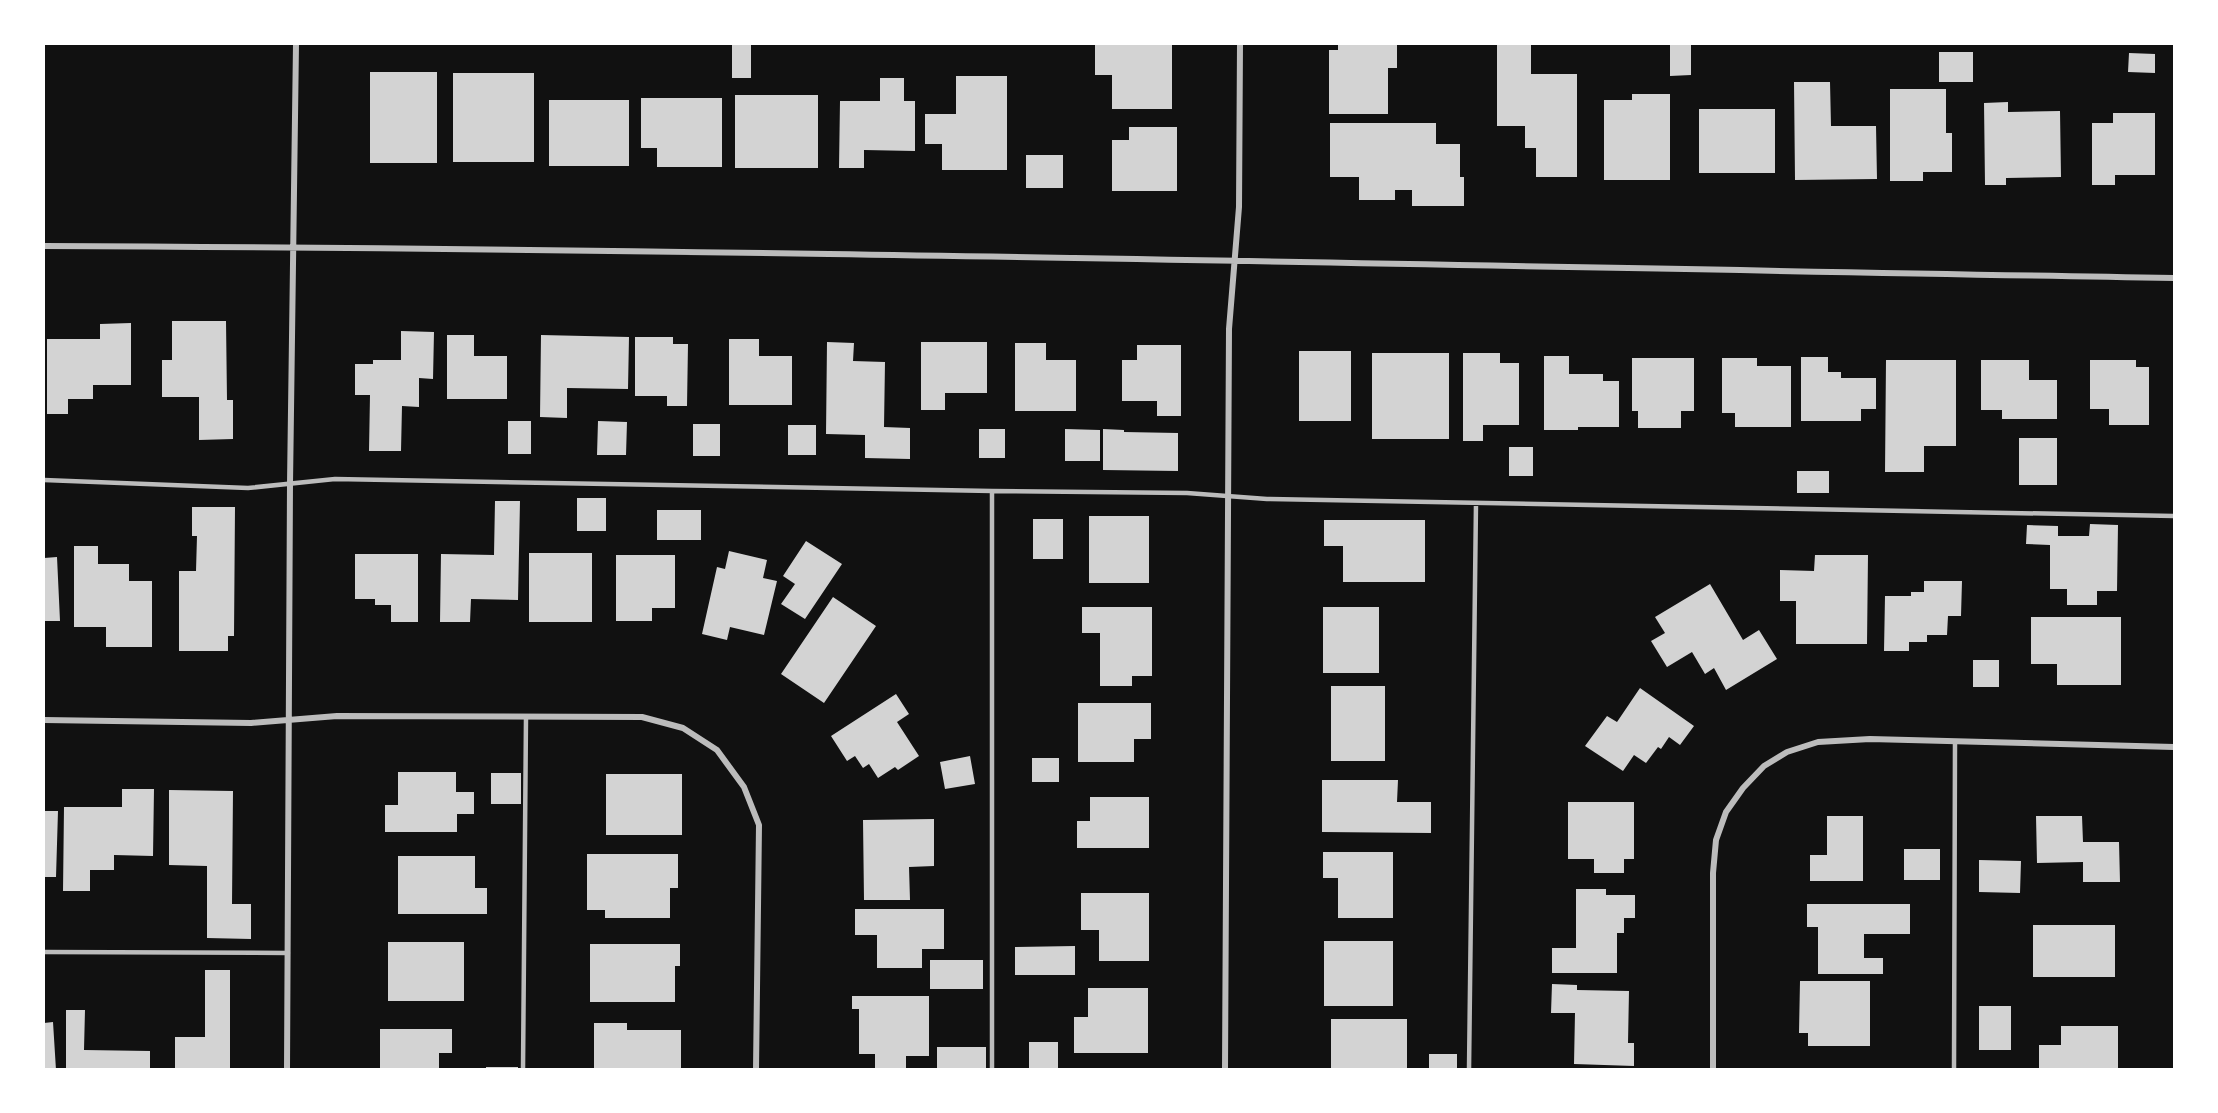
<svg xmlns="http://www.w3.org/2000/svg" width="2218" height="1113" viewBox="0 0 2218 1113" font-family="Merriweather,serif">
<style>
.building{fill:#d3d3d3}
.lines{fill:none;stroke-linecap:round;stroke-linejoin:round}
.service{stroke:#bcbcbc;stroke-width:4.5}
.minor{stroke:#bcbcbc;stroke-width:6}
</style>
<rect width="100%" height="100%" fill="#111"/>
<path class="building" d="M 732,44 L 751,44 L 751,78 L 732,78 Z
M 1095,44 L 1172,44 L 1172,109 L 1112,109 L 1112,75 L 1095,75 Z
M 1338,44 L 1397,44 L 1397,68 L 1388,68 L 1388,114 L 1329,114 L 1329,50 L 1338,50 Z
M 1497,44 L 1531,44 L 1531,74 L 1577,74 L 1577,177 L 1536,177 L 1536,148 L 1525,148 L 1525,126 L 1497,126 Z
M 1670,44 L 1691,44 L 1691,75 L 1670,76 Z
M 1939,52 L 1973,52 L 1973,82 L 1939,82 Z
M 2129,53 L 2155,54 L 2155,73 L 2128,72 Z
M 370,72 L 437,72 L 437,163 L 370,163 Z
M 453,73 L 534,73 L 534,162 L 453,162 Z
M 956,76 L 1007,76 L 1007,170 L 942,170 L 942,144 L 925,144 L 925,114 L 956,114 Z
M 880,78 L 904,78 L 904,101 L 915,101 L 915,151 L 864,150 L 864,168 L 839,168 L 840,101 L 880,101 Z
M 1794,82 L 1830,82 L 1831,126 L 1876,126 L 1877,179 L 1795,180 Z
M 1890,89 L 1946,89 L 1946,133 L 1952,133 L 1952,172 L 1923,172 L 1923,181 L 1890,181 Z
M 1632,94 L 1670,94 L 1670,180 L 1604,180 L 1604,100 L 1632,100 Z
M 735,95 L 818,95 L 818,168 L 735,168 Z
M 641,98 L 722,98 L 722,167 L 657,167 L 657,148 L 641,148 Z
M 549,100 L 629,100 L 629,166 L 549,166 Z
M 2008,102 L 2008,112 L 2060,111 L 2061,177 L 2006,178 L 2006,185 L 1985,185 L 1984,103 Z
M 1699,109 L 1775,109 L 1775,173 L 1699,173 Z
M 2113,113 L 2155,113 L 2155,175 L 2115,175 L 2115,185 L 2092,185 L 2092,123 L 2113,123 Z
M 1330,123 L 1436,123 L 1436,144 L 1460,144 L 1460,177 L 1464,177 L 1464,206 L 1412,206 L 1412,190 L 1395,190 L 1395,200 L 1359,200 L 1359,177 L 1330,177 Z
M 1129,127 L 1177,127 L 1177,191 L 1112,191 L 1112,140 L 1129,140 Z
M 1026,155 L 1063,155 L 1063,188 L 1026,188 Z
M 172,321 L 226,321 L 227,400 L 233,400 L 233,439 L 199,440 L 199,397 L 162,397 L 162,360 L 172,360 Z
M 131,323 L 131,385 L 93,385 L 93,399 L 68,399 L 68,414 L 47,414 L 47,339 L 100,339 L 100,324 Z
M 401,331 L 434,332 L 433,379 L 419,378 L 419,407 L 402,406 L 401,451 L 369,451 L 370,395 L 355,395 L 355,364 L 373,364 L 373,360 L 401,360 Z
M 447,335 L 474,335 L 474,356 L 507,356 L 507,399 L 447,399 Z
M 541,335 L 629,337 L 628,389 L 567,388 L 567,418 L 540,417 Z
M 635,337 L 673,337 L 673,344 L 688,344 L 687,406 L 667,406 L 667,396 L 635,396 Z
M 729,339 L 759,339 L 759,356 L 792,356 L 792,405 L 729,405 Z
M 827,342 L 854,343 L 853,361 L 885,362 L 884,427 L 910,428 L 910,459 L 865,458 L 865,435 L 826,434 Z
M 921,342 L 987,342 L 987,393 L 945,393 L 945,410 L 921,410 Z
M 1015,343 L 1046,343 L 1046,360 L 1076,360 L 1076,411 L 1015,411 Z
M 1137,345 L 1181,345 L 1181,416 L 1157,416 L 1157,401 L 1122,401 L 1122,360 L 1137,360 Z
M 1299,351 L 1351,351 L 1351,421 L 1299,421 Z
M 1372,353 L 1449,353 L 1449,439 L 1372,439 Z
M 1463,353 L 1500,353 L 1500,363 L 1519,363 L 1519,425 L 1483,425 L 1483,441 L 1463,441 Z
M 1544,356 L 1569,356 L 1569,374 L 1603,374 L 1603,381 L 1619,381 L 1619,427 L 1578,427 L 1578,430 L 1544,430 Z
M 1801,357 L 1828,357 L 1828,372 L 1841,372 L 1841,378 L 1876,378 L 1876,409 L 1861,409 L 1861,421 L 1801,421 Z
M 1632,358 L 1694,358 L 1694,411 L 1681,411 L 1681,428 L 1638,428 L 1638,411 L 1632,411 Z
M 1722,358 L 1757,358 L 1757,366 L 1791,366 L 1791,427 L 1735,427 L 1735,413 L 1722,413 Z
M 1886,360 L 1956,360 L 1956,446 L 1924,446 L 1924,472 L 1885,472 Z
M 1981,360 L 2029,360 L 2029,380 L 2057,380 L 2057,419 L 2002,419 L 2002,410 L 1981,410 Z
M 2090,360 L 2136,360 L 2136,367 L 2149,367 L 2149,425 L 2109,425 L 2109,409 L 2090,409 Z
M 508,421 L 531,421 L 531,454 L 508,454 Z
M 598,421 L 627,422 L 626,455 L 597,455 Z
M 693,424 L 720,424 L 720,456 L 693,456 Z
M 788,425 L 816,425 L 816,455 L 788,455 Z
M 979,429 L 1005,429 L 1005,458 L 979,458 Z
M 1065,429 L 1100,430 L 1100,461 L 1065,461 Z
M 1103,429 L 1124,430 L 1124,432 L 1178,433 L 1178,471 L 1103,470 Z
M 2019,438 L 2057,438 L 2057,485 L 2019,485 Z
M 1509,447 L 1533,447 L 1533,476 L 1509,476 Z
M 1797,471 L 1829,471 L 1829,493 L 1797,493 Z
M 577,498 L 606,498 L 606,531 L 577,531 Z
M 495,501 L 520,501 L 518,600 L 471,599 L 470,622 L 440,622 L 441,554 L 494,555 Z
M 192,507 L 235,507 L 234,636 L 228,636 L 228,651 L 179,651 L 179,571 L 196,571 L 197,536 L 192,536 Z
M 657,510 L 701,510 L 701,540 L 657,540 Z
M 1089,516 L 1149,516 L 1149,583 L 1089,583 Z
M 1033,519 L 1063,519 L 1063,559 L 1033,559 Z
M 1324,520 L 1425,520 L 1425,582 L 1343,582 L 1343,546 L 1324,546 Z
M 2090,524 L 2118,525 L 2117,591 L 2097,591 L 2097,605 L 2067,605 L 2067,589 L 2050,589 L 2050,545 L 2026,544 L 2027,525 L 2058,526 L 2058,536 L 2089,536 Z
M 806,541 L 842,564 L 805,619 L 781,604 L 795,584 L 783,576 Z
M 74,546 L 98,546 L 98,564 L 129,564 L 129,581 L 152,581 L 152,647 L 106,647 L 106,627 L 74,627 Z
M 729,551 L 767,560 L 763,578 L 777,581 L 764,635 L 730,627 L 727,640 L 702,634 L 717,567 L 725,569 Z
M 529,553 L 592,553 L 592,622 L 529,622 Z
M 355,554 L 418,554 L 418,622 L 391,622 L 391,605 L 375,605 L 375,599 L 355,599 Z
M 616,555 L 675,555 L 675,608 L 652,608 L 652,621 L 616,621 Z
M 1815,555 L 1868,555 L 1867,644 L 1796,644 L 1796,601 L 1780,601 L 1780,570 L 1814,571 Z
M 57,557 L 60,621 L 44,621 L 44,558 Z
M 1924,581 L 1962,581 L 1961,616 L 1948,616 L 1947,635 L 1927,635 L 1927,642 L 1909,642 L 1909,651 L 1884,651 L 1885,596 L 1911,596 L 1911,592 L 1924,592 Z
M 1710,584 L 1743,640 L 1759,630 L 1777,659 L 1726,690 L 1714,668 L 1705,674 L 1692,652 L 1667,667 L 1651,641 L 1665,633 L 1655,617 Z
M 833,597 L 876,626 L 824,703 L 781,674 Z
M 1082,607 L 1152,607 L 1152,676 L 1132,676 L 1132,686 L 1100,686 L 1100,633 L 1082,633 Z
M 1323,607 L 1379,607 L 1379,673 L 1323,673 Z
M 2031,617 L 2121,617 L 2121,685 L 2057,685 L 2057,664 L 2031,664 Z
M 1973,660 L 1999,660 L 1999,687 L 1973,687 Z
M 1331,686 L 1385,686 L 1385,761 L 1331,761 Z
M 1640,688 L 1694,726 L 1680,745 L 1669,737 L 1661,749 L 1658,747 L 1646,763 L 1634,755 L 1623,771 L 1585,746 L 1607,716 L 1617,722 Z
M 896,694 L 909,714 L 897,722 L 919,756 L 898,770 L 895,767 L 878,778 L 869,764 L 863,768 L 855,756 L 847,761 L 831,736 Z
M 1078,703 L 1151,703 L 1151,739 L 1134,739 L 1134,762 L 1078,762 Z
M 970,756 L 975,784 L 945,789 L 940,762 Z
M 1032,758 L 1059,758 L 1059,782 L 1032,782 Z
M 398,772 L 456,772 L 456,792 L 474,792 L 474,814 L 457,814 L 457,832 L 385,832 L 385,805 L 398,805 Z
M 491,773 L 521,773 L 521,804 L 491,804 Z
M 606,774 L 682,774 L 682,835 L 606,835 Z
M 1322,780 L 1398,780 L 1397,802 L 1431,802 L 1431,833 L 1322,832 Z
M 122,789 L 154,789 L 153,856 L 114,855 L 114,870 L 90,870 L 90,891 L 63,891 L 64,807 L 122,807 Z
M 169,790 L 233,791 L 232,904 L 251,904 L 251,939 L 207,938 L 207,866 L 169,865 Z
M 1090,797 L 1149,797 L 1149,848 L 1077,848 L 1077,821 L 1090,821 Z
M 1568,802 L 1634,802 L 1634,859 L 1624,859 L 1624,873 L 1594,873 L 1594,859 L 1568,859 Z
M 44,811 L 58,811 L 56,877 L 44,877 Z
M 1827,816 L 1863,816 L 1863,881 L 1810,881 L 1810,855 L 1827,855 Z
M 2036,816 L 2082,816 L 2083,842 L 2119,842 L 2120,882 L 2083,882 L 2083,862 L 2037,863 Z
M 934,819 L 934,866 L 909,867 L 910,900 L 864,900 L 863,820 Z
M 1904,849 L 1940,849 L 1940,880 L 1904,880 Z
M 1323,852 L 1393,852 L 1393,918 L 1338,918 L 1338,878 L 1323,878 Z
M 587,854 L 678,854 L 678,888 L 670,888 L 670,918 L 605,918 L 605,910 L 587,910 Z
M 398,856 L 475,856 L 475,888 L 487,888 L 487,914 L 398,914 Z
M 1979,860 L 2021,861 L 2020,893 L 1979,892 Z
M 1576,889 L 1606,889 L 1606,895 L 1635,895 L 1635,918 L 1624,918 L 1624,933 L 1617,933 L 1617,973 L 1552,973 L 1552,948 L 1576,948 Z
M 1081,893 L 1149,893 L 1149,961 L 1099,961 L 1099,930 L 1081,930 Z
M 1807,904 L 1910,904 L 1910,934 L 1864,934 L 1864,958 L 1883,958 L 1883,974 L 1818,974 L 1818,927 L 1807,927 Z
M 855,909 L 944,909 L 944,949 L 922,949 L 922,968 L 877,968 L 877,935 L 855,935 Z
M 2033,925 L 2115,925 L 2115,977 L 2033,977 Z
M 1324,941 L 1393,941 L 1393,1006 L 1324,1006 Z
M 388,942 L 464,942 L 464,1001 L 388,1001 Z
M 590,944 L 680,944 L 680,966 L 675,966 L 675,1002 L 590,1002 Z
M 1075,946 L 1075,975 L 1015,975 L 1015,947 Z
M 930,960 L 983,960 L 983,989 L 930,989 Z
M 205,970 L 230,970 L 230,1070 L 175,1070 L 175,1037 L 205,1037 Z
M 1800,981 L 1870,981 L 1870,1046 L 1808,1046 L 1808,1033 L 1799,1033 Z
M 1552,984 L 1577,985 L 1577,990 L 1629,991 L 1628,1043 L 1634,1043 L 1634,1066 L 1574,1064 L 1575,1013 L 1551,1013 Z
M 1088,988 L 1148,988 L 1148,1053 L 1074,1053 L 1074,1017 L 1088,1017 Z
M 852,996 L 929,996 L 929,1056 L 906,1056 L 906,1070 L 875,1070 L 875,1054 L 859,1054 L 859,1009 L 852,1009 Z
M 1979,1006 L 2011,1006 L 2011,1050 L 1979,1050 Z
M 66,1010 L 85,1010 L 84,1050 L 150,1051 L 150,1070 L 66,1070 Z
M 1331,1019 L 1407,1019 L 1407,1070 L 1331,1070 Z
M 53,1022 L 56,1070 L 44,1070 L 44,1023 Z
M 594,1023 L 627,1023 L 627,1030 L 681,1030 L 681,1070 L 594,1070 Z
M 2061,1026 L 2118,1026 L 2118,1070 L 2039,1070 L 2039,1045 L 2061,1045 Z
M 380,1029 L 452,1029 L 452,1053 L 439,1053 L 439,1070 L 380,1070 Z
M 1029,1042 L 1058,1042 L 1058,1068 L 1029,1068 Z
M 937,1047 L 986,1047 L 986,1070 L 937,1070 Z
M 1429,1054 L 1457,1054 L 1457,1070 L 1429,1070 Z
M 486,1067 L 518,1067 L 518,1070 L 486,1070 Z"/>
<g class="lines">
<path class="service" d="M 44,480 L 248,488 L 335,479 L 992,491 L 1187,493 L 1267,499 L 2174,516
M 992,491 L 992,1070
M 44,952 L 288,953
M 523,1070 L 526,717
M 1469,1070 L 1476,503
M 1954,1070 L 1955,742"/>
<path class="minor" d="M 44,246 C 754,249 1464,266 2174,278
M 44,720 L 251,723 L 337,716 L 642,717 L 683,728 L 717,750 L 744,787 L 759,825 L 756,1070
M 287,1070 L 290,484 L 296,44
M 1225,1070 L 1229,329 L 1239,207 L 1240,44
M 1713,1070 L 1713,873 L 1716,840 L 1726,812 L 1743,788 L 1764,766 L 1787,752 L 1818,742 L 1870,739 L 2174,747"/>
</g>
<rect width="2218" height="1113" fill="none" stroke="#ffffff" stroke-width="90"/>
</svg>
